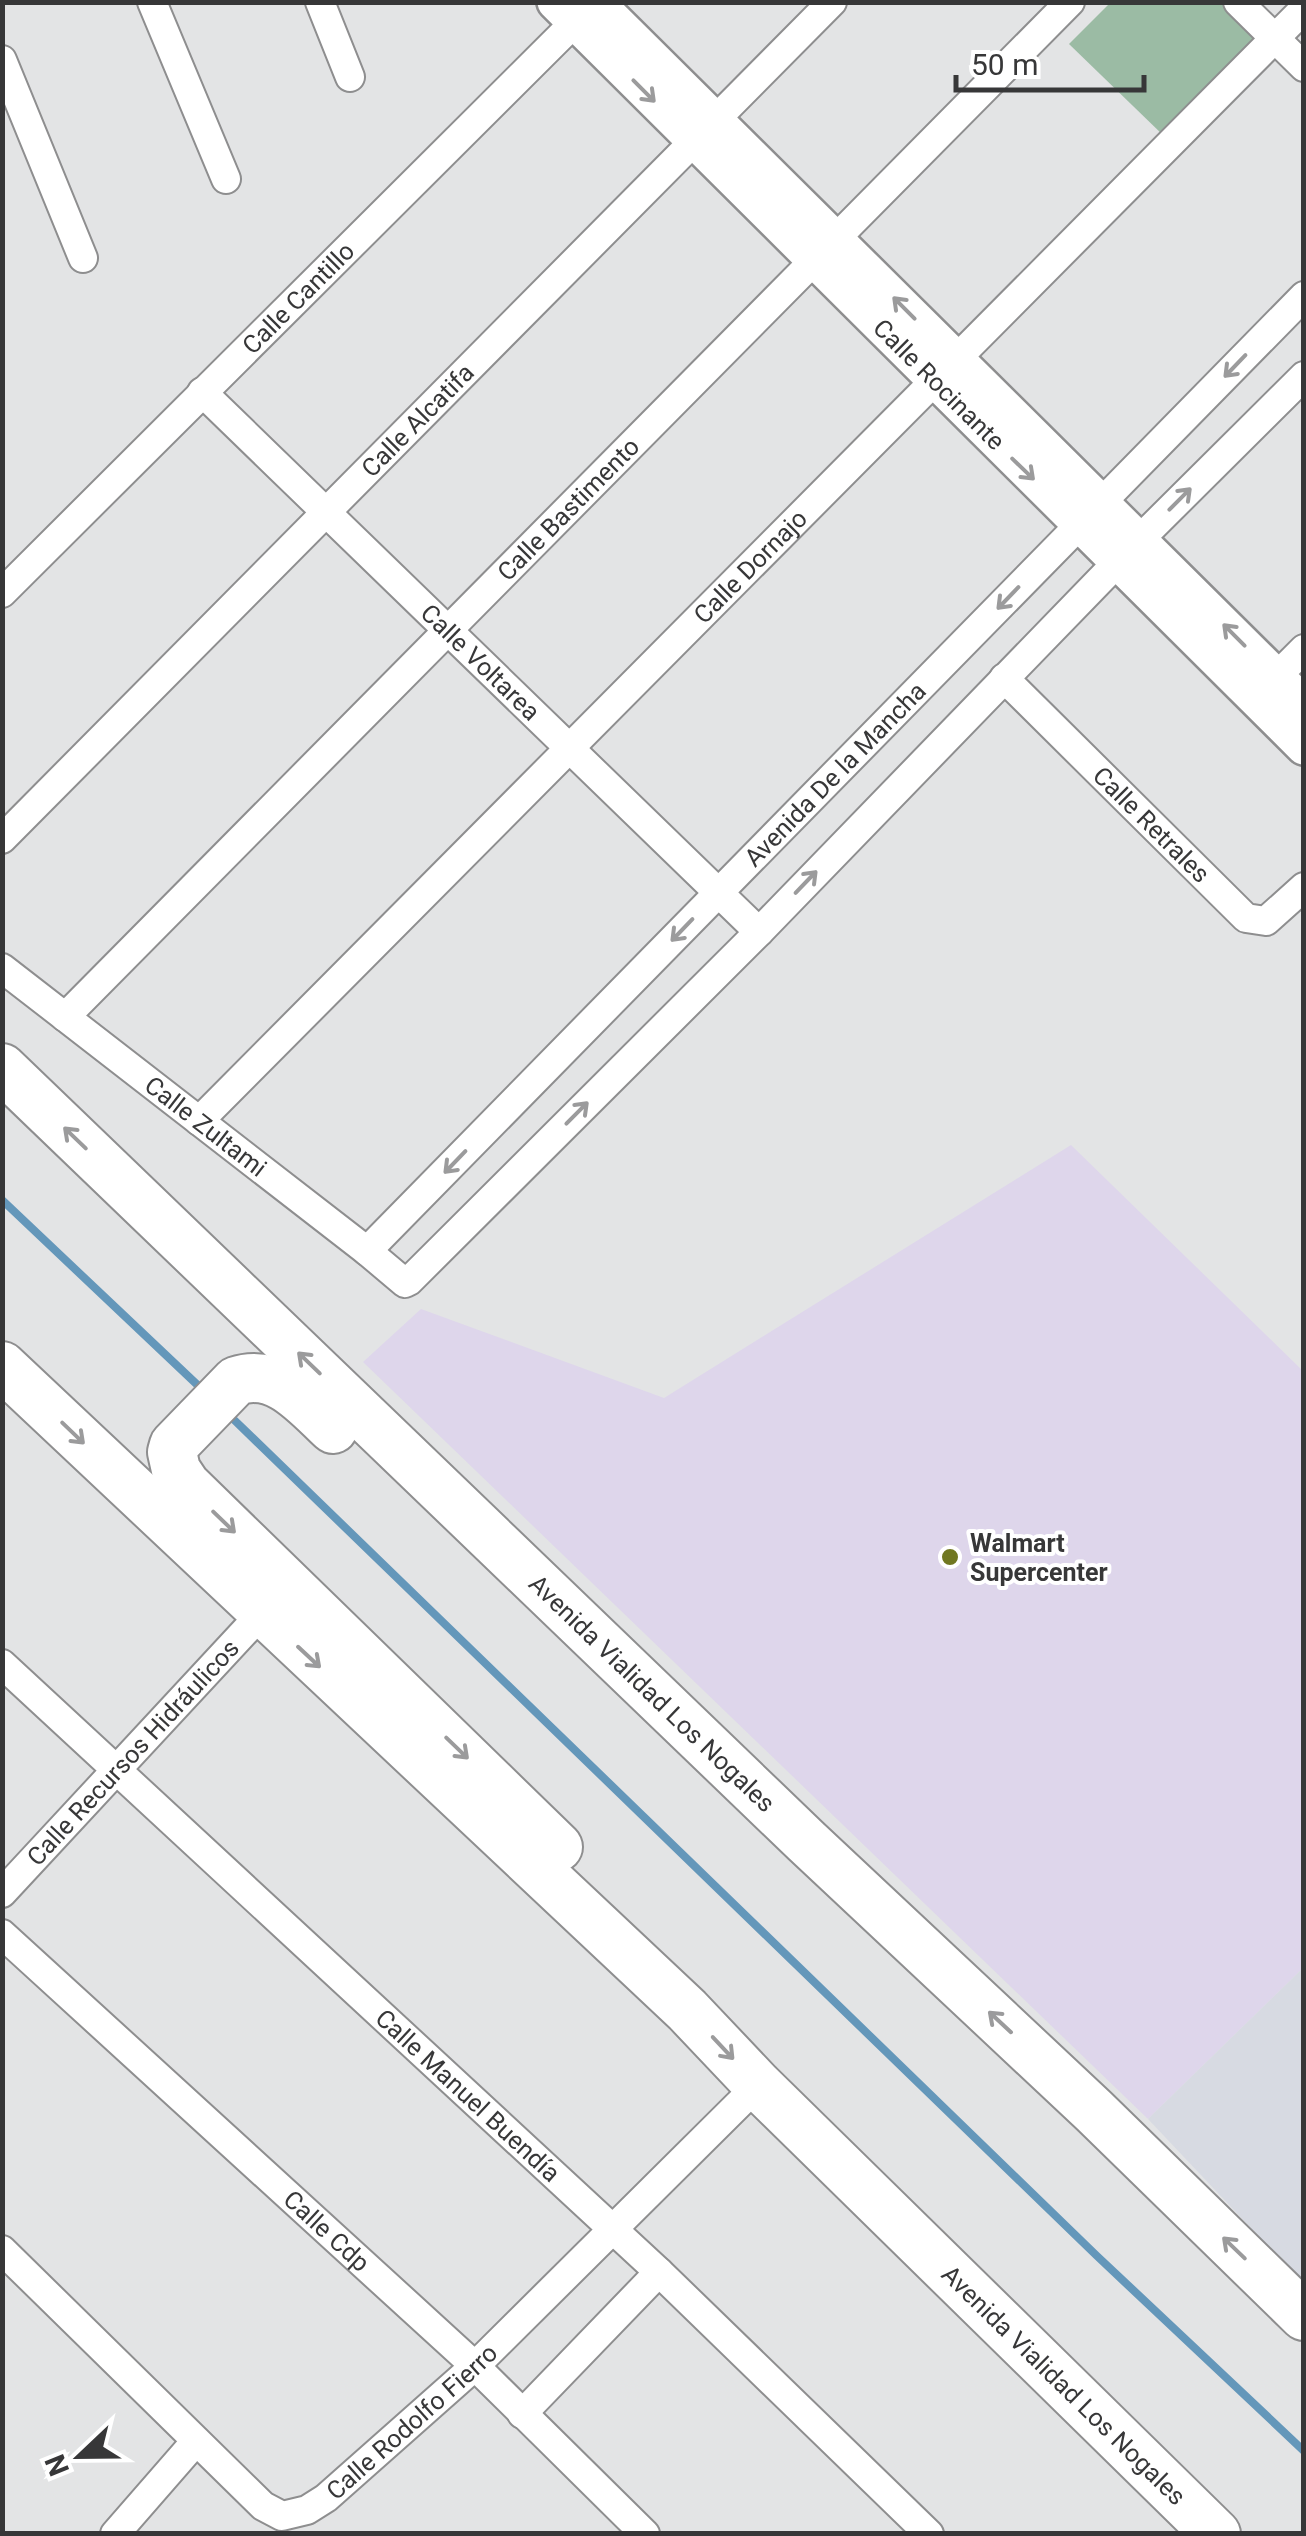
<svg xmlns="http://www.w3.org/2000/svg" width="1306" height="2536" viewBox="0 0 1306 2536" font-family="Roboto,sans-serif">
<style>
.commercial{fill:#ded6eb}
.built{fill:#d7dae2}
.green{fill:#9bbba4}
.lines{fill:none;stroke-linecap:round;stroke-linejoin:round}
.stream{stroke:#6497ba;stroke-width:8}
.minor-casing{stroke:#8e8e8f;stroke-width:32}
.tertiary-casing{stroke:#8e8e8f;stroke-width:40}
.trunk-casing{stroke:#8e8e8f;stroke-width:52}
.minor{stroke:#fff;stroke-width:28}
.tertiary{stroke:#fff;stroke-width:35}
.trunk{stroke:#fff;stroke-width:48}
.oneway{stroke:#9b9b9c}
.poi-dot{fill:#707721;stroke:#fff;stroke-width:4}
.labels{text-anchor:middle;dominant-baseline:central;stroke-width:8;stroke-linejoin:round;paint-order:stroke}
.street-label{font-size:25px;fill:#373738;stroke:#fff}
.poi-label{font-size:25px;font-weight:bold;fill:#373738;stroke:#fff;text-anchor:start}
</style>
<rect width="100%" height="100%" fill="#e3e4e5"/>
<path class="commercial" d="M 1071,1145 L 1303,1371 L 1303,1968 L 1148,2119 L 363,1362 L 421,1309 L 664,1398 Z"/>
<path class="built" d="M 1303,1968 L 1303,2283 L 1148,2119 Z"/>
<path class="green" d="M 1223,2 L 1255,35 L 1257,46 L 1165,137 L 1069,44 L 1110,3 Z"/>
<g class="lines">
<path class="stream" d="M 2,1200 L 206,1393
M 227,1413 L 1097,2256 L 1304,2451"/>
<defs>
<g id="minor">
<path d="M 152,2 L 226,179"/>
<path d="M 320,2 L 350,77"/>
<path d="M 1238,2 L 1304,67"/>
<path d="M 2,60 L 83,258"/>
<path id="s1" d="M 202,392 L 759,932"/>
<path id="s2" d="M 2,593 L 589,8"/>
<path id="s3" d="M 1004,678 L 1246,918 L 1266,921 L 1304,887"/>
<path d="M 1262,691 L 1304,649"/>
<path id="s4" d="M 2,839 L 832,2"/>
<path id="s5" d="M 2,968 L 367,1251 L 405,1283 L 409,1281 L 759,932 L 1139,540 L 1304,376"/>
<path id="s6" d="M 65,1017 L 1070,2"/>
<path id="s7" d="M 199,1121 L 1304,9"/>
<path id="s8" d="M 367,1251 L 1304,296"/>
<path id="s9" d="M 2,1664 L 659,2272 L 929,2534"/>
<path id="s10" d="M 2,1893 L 262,1613"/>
<path id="s11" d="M 2,1934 L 475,2366 L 645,2534"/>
<path id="s12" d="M 2,2250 L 263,2506 L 282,2516 L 307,2510 L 326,2498 L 475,2366 L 758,2085"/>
<path d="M 522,2414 L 659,2272"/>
<path d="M 115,2534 L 196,2441"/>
</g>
<g id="tertiary">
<path id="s13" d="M 555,2 L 1304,747"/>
<path d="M 596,2 L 1304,704"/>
</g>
<g id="trunk">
<path id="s14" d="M 2,1068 L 806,1841 L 1094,2111 L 1304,2316"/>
<path id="s15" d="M 2,1366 L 687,2010 L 758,2085 L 1216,2534"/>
<path d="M 333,1429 C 306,1404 277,1367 236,1381 L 174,1445 L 172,1452 L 176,1470 L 186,1485 L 558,1847"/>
</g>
</defs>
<use href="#minor" class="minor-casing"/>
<use href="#tertiary" class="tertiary-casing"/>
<use href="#trunk" class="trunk-casing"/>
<use href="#minor" class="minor"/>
<use href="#tertiary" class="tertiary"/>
<use href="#trunk" class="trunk"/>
</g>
<defs><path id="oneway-shaft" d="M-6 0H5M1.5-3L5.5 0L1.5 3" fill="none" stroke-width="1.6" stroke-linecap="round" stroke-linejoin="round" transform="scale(2.5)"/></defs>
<g class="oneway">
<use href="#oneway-shaft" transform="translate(644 91) rotate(45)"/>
<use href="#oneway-shaft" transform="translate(904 308) rotate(-135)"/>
<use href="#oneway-shaft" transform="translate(1235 366) rotate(134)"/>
<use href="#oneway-shaft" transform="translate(1023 469) rotate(44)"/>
<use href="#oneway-shaft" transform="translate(1180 499) rotate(-45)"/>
<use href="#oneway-shaft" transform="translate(1008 598) rotate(134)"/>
<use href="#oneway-shaft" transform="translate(1234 635) rotate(-135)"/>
<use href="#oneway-shaft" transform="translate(806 882) rotate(-46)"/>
<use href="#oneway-shaft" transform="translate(682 930) rotate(134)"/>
<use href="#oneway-shaft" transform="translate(577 1113) rotate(-45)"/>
<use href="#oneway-shaft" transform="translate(75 1138) rotate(-136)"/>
<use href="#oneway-shaft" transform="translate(455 1162) rotate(134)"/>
<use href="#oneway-shaft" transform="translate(309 1363) rotate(-136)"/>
<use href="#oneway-shaft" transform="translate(73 1433) rotate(44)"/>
<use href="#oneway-shaft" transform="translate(224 1522) rotate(44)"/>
<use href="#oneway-shaft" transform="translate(309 1657) rotate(43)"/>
<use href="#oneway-shaft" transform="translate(457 1748) rotate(44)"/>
<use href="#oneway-shaft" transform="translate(1000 2022) rotate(-137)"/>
<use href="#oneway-shaft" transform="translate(723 2048) rotate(47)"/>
<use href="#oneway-shaft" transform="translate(1234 2248) rotate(-136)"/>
</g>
<circle class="poi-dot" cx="950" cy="1557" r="10"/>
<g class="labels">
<g class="street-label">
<text stroke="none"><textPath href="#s2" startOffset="418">Calle Cantillo</textPath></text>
<text stroke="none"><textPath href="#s13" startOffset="542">Calle Rocinante</textPath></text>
<text stroke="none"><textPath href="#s4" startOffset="590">Calle Alcatifa</textPath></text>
<text stroke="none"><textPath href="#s6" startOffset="715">Calle Bastimento</textPath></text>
<text stroke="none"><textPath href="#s7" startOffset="782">Calle Dornajo</textPath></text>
<text stroke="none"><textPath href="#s1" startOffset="388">Calle Voltarea</textPath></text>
<text stroke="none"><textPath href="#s8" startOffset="668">Avenida De la Mancha</textPath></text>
<text stroke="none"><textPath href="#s3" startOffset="208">Calle Retrales</textPath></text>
<text stroke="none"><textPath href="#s5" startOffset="258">Calle Zultami</textPath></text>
<text stroke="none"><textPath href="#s14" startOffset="902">Avenida Vialidad Los Nogales</textPath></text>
<text stroke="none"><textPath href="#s10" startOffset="192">Calle Recursos Hidráulicos</textPath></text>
<text stroke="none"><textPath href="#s9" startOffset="635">Calle Manuel Buendía</textPath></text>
<text stroke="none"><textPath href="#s11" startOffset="440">Calle Cdp</textPath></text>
<text stroke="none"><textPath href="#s15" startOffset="1472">Avenida Vialidad Los Nogales</textPath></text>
<text stroke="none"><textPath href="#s12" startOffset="550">Calle Rodolfo Fierro</textPath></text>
</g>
<g class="poi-label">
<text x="970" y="1543">Walmart<tspan x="970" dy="29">Supercenter</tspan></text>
</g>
</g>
<rect width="1306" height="2536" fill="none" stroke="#373738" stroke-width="10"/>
<g transform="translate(80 2456) rotate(248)" stroke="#ffffff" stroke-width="8" paint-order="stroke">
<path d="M0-8L18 38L0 25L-18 38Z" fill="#373738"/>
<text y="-15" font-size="28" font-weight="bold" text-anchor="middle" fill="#373738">N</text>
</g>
<path d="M956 75v15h188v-15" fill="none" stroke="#373738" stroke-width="5"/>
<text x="971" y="75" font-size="30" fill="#373738" stroke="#ffffff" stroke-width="8" paint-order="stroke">50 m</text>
</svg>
